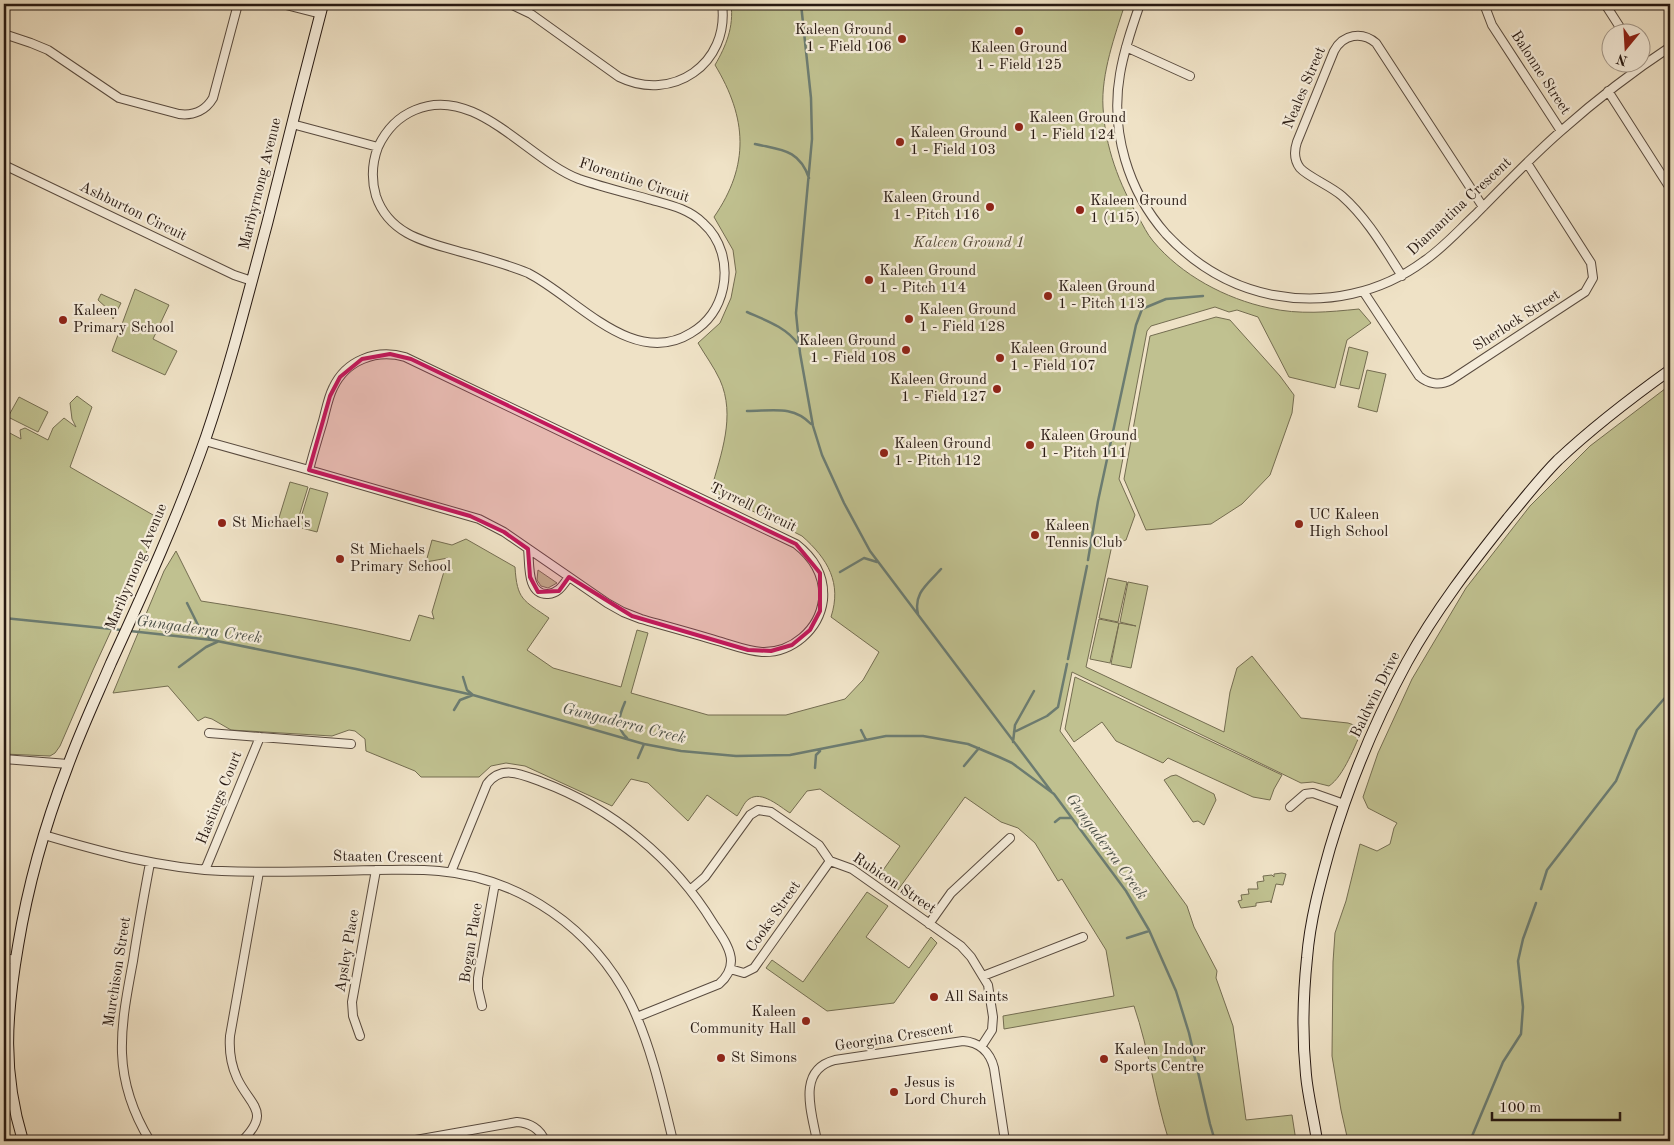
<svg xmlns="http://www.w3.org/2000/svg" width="1674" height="1145" viewBox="0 0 1674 1145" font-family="'Old Standard TT',serif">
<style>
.green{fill:#c0c190;stroke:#746d51}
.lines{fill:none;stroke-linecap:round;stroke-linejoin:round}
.stream{stroke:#6c7c71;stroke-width:2.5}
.street-casing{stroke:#594b3f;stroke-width:10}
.secondary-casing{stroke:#271912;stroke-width:12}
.street{stroke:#f5ecda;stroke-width:8}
.secondary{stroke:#f5ecda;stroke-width:10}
.marked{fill:#c2185b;fill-opacity:0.2;stroke:#c2185b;stroke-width:4;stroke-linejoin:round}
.poi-dot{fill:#8f2418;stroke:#f5ecda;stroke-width:2}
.labels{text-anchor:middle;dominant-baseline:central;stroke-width:4.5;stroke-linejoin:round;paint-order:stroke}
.poi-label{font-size:15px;fill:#271912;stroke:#f5ecda;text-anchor:start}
.street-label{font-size:15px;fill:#271912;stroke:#f5ecda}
.park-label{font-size:15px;font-style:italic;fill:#554b38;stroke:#f5ecda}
.water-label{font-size:16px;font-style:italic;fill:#4f534a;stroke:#f5ecda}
</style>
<rect width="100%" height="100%" fill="#efe2c6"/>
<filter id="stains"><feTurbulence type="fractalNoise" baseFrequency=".004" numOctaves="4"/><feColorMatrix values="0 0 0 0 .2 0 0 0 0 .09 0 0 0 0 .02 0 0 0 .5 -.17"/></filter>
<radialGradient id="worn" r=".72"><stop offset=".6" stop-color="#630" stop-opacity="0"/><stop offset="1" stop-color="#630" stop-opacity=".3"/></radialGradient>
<path class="green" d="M 731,4 L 1125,4 C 1115,35 1101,74 1103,107 C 1105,147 1119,184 1139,218 C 1143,225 1147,234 1153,241 C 1181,275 1226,299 1269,308 C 1299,315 1329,312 1359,309 L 1371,323 L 1347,340 L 1335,388 L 1289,377 L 1258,317 L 1237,310 L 1229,312 L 1215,307 L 1151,326 L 1147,331 L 1119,479 L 1135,515 L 1126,540 L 1112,545 L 1086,667 L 1224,732 L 1230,692 L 1237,668 L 1252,656 L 1301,718 L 1348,723 L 1363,728 C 1355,745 1344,776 1329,786 L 1313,782 L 1301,783 L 1072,672 L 1060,731 L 1187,906 L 1194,927 L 1217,971 L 1216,978 L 1233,1026 L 1246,1120 L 1292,1115 L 1296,1141 L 1169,1141 C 1155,1097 1149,1050 1134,1006 L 1004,1029 L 1003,1016 L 1114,996 L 1106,950 L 1062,879 L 1058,881 L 1035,843 L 1018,828 L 1001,822 L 965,797 L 898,890 L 879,876 L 900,846 L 820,789 L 807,791 L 790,813 C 780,807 762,790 749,799 C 744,802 741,811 737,816 L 707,795 L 688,821 L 648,783 L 631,779 L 612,806 L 525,766 L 506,763 L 491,766 L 479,777 L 421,777 L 415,771 L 366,751 L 365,739 L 355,731 L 349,730 L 332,736 L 231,730 L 212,719 L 205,717 L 198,721 L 168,686 L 113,693 L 164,571 L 176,551 L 201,601 C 272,612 341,624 410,641 L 419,615 L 434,619 L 432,612 L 448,558 L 426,562 L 432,540 L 452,545 L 466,539 L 515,567 C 517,600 523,600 549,618 L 527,650 L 553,668 L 621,687 L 637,630 L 648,633 L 631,693 L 708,715 L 786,715 L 845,699 L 863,680 L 879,652 L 831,617 C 842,583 828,559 802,536 L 711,490 C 721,454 736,416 720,380 C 714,367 705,355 698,343 L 720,323 L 731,298 L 736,272 L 733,250 L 714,217 C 750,165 747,118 715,65 C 726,46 734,27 731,4 Z
M 135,289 L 169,305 L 153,339 L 177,351 L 165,375 L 112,351 Z
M 101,294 L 121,303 L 113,319 L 109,310 L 98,300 Z
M 1216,317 L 1230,320 L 1280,376 L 1294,395 L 1292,413 L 1270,475 L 1242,504 L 1211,524 L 1146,530 L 1124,479 L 1150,336 Z
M 1349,347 L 1368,352 L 1359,389 L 1340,385 Z
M 1367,370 L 1386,374 L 1377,412 L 1358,407 Z
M 1670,385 L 1670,1141 L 1348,1141 L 1341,1110 L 1332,1056 L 1333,962 L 1335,933 L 1346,901 L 1360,844 L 1377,851 L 1390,844 L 1394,828 L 1397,823 L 1368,808 L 1363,797 L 1378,753 L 1412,679 L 1466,588 L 1530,506 L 1590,446 Z
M 77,396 L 92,407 L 70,467 L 160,519 L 143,561 L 93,670 L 60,746 L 55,753 L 50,756 L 4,754 L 4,425 L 6,431 L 21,439 L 20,430 L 25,428 L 48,440 L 53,428 L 64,418 L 76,427 L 72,419 L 70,403 Z
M 19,397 L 48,412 L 38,432 L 8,417 Z
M 290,482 L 308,487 L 296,526 L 278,521 Z
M 310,488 L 328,493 L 317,532 L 298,527 Z
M 538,570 L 557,583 L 548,588 L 541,586 L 537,580 Z
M 1108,578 L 1127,582 L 1118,622 L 1099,618 Z
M 1128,582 L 1148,586 L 1131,668 L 1111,664 L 1119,623 L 1136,626 L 1120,622 Z
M 1099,619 L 1119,623 L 1110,663 L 1090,659 Z
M 1075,677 L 1282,775 L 1274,789 L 1270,800 L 1253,797 L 1168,758 L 1163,763 L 1116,741 L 1102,722 L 1074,742 L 1065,729 Z
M 1176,775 L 1214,794 L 1216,800 L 1204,825 L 1198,821 L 1193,822 L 1164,780 L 1171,776 Z
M 1282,873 L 1286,874 L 1283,885 L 1276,884 L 1271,903 L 1271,901 L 1256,903 L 1256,906 L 1241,908 L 1238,901 L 1242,900 L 1241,895 L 1249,894 L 1248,889 L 1258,889 L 1257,882 L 1264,881 L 1263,876 L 1272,875 L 1274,877 L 1274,874 Z
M 867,892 L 888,906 L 866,937 L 909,968 L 931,937 L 937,943 L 894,1003 L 827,1011 L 766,968 L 772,960 L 803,982 Z"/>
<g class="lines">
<path class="stream" d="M 801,4 L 811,98 L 812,139 L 796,313 L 800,353 L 813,426 L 822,455 L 844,503 L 870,551 L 1051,791
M 755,144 C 781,150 799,149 809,178
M 747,312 C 765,320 786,327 798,344
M 747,411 C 772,411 793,405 811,424
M 1088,560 L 1098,501 L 1136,325 L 1142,309 L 1166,299 L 1203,296
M 840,572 L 864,558 L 877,562
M 187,603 L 201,631 L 211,639
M 918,614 C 913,593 928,584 941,569
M 4,618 L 122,630
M 130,631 L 212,640 L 356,669 L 473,695 L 644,744 L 681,751 L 736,756 L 790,755 L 886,736 L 923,736 L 968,744 L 999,757 L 1012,763 L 1054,794 L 1126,891 L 1149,930 L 1176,991 L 1189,1033 L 1210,1124 L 1215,1141
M 1068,659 L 1087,566
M 179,667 L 206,647 L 217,642
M 625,702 C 619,716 615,727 627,738
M 454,710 L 460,700 L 473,695 L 467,690 L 463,677
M 861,730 L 866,740
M 1014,732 L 1047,716 L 1058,707 L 1067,664
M 1013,742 L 1015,725 L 1034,691
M 638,758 L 644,744
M 964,766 L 979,748
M 815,768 L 816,755 L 820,751
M 1055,822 L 1060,818 L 1071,818
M 1541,889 L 1547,870 L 1616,781 L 1637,730 L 1670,692
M 1127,938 L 1149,931
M 1170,1070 L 1195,1063
M 1470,1141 L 1503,1062 L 1521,1034 L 1523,1007 L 1518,961 L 1523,939 L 1536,903"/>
<defs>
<path id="street" d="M 282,4 L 321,14
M 510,4 L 531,14 L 619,77 C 672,103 730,64 722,4
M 1140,4 C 1132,27 1124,50 1120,74 C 1110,131 1128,191 1166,234 C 1195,265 1232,287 1273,295 C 1326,305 1381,293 1424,261 C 1443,248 1458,231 1475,215 C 1503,187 1531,157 1561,131 C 1596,100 1632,72 1670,47
M 1484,4 L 1492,25 L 1561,131
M 1605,4 L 1623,32
M 4,34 L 31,43 L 48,50 L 119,98 L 179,114 C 194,116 206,110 213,98 L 238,4
M 1126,47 L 1190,76
M 1608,91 L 1670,188
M 292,124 L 378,147 C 386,130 398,117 415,110 C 475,84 527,159 579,179 C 602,187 627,193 652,200 C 670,205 689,209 703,223 C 721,239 728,264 723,288 C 719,307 708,323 691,333 C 633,369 577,298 528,273 C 504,263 479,257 454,250 C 421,241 388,232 376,196 C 371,179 372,163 378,147
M 4,165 L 234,275 L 252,281
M 1402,276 C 1384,248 1367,218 1342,196 C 1331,186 1308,177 1300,168 C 1294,160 1294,151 1297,142 L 1334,51 C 1343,34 1362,31 1376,43 L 1483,207
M 1363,291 L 1419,376 C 1428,384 1440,386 1451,380 L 1585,292 L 1593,278 L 1591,263 L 1527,163
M 205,441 L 309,470 C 313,454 318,438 323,421 C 326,410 328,398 333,388 C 346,360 376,349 405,357 L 796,544 C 814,558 825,577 823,600 C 819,630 792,653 762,652 C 747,651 732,645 718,641 C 692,633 666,626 641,619 L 623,612 L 607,603 L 504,532 L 479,519 L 309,470
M 528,549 C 530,563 526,595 548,594 C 559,593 563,585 569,577
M 209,733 L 351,744
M 4,759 L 68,764
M 1290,807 L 1305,794 L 1313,793 L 1344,804
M 44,835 C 102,852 160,868 222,871 C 273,873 325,871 376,870 C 397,870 418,869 439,871 C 521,878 593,929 630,1002 C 651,1045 662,1095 673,1141
M 205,870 L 260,737
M 451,872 L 487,784 C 502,764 523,775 542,782 C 612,808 674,859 713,923 C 720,934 731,948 731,961 C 731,971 726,978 719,984 L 637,1017
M 690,890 L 705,877 L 750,815 L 758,810 L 771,812 L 819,845 L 830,861 L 852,869 L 961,946 L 971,957 L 988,985 L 993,1017 L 992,1030 L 981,1047
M 929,924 L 951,893 L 1010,838
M 4,958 L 15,960
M 730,969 L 744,973 L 754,968 L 830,861
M 983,976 L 1083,937
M 482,1006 L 478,989 L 478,978 L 495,883
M 360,1036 L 353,1016 L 352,1002 L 376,870
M 150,1141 C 111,1077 120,1030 133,961 C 138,928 144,895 150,863
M 242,1141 C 272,1111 250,1106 237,1078 C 231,1065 229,1050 230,1036 L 259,872
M 410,1141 L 517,1122 C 531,1123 540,1129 545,1141
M 817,1141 C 812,1113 796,1070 835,1060 L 963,1041 C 979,1042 990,1052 994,1068 L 1005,1141"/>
<path id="secondary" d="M 23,1141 C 2,1072 6,1016 18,946 C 28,885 45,825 67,768 C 80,732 96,698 111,663 C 145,589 179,514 206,437 C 230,367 248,295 267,224 C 285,151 304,77 323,4
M 1317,1141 C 1314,1119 1308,1097 1306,1075 C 1302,1036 1303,996 1307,958 C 1310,920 1320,884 1330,848 C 1349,784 1375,721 1407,662 C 1435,611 1472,563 1508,518 C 1524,499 1540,478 1558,460 C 1593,427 1631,398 1670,370"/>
</defs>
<use href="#street" class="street-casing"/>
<use href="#secondary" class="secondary-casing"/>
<use href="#street" class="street"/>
<use href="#secondary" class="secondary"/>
</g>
<path class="marked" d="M 390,354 L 411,359 L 796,544 L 820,573 L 820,611 L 810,630 L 792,645 L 771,651 L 748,650 L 632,616 L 569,577 L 559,591 L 538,592 L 530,577 L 528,549 L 504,532 L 470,516 L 309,470 L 330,396 L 340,377 L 362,359 Z"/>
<g class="poi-dot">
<circle cx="1019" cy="31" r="5"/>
<circle cx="902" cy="39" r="5"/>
<circle cx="1019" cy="127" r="5"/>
<circle cx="900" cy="142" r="5"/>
<circle cx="990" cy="207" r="5"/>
<circle cx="1080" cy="210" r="5"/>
<circle cx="869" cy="280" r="5"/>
<circle cx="1048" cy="296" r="5"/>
<circle cx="909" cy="319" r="5"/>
<circle cx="63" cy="320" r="5"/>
<circle cx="906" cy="350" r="5"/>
<circle cx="1000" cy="358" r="5"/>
<circle cx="997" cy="389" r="5"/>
<circle cx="1030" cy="445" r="5"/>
<circle cx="884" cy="453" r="5"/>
<circle cx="222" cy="523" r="5"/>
<circle cx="1299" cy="524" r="5"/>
<circle cx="1035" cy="535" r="5"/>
<circle cx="340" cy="559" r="5"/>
<circle cx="934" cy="997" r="5"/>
<circle cx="806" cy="1021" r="5"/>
<circle cx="721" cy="1058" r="5"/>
<circle cx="1104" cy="1059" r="5"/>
<circle cx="894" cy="1092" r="5"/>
</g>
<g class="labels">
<g class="poi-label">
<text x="892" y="30" text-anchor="end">Kaleen Ground<tspan x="892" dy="17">1 - Field 106</tspan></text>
<text x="1019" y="48" text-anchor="middle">Kaleen Ground<tspan x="1019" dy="17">1 - Field 125</tspan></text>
<text x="1029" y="118">Kaleen Ground<tspan x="1029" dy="17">1 - Field 124</tspan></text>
<text x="910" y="133">Kaleen Ground<tspan x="910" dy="17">1 - Field 103</tspan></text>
<text x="980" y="198" text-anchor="end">Kaleen Ground<tspan x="980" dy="17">1 - Pitch 116</tspan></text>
<text x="1090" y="201">Kaleen Ground<tspan x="1090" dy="17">1 (115)</tspan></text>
<text x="879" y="271">Kaleen Ground<tspan x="879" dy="17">1 - Pitch 114</tspan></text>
<text x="1058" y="287">Kaleen Ground<tspan x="1058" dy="17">1 - Pitch 113</tspan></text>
<text x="919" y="310">Kaleen Ground<tspan x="919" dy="17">1 - Field 128</tspan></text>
<text x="73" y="311">Kaleen<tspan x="73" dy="17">Primary School</tspan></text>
<text x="896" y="341" text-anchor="end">Kaleen Ground<tspan x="896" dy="17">1 - Field 108</tspan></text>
<text x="1010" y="349">Kaleen Ground<tspan x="1010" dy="17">1 - Field 107</tspan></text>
<text x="987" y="380" text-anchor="end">Kaleen Ground<tspan x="987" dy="17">1 - Field 127</tspan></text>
<text x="1040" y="436">Kaleen Ground<tspan x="1040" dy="17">1 - Pitch 111</tspan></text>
<text x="894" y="444">Kaleen Ground<tspan x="894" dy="17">1 - Pitch 112</tspan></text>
<text x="1309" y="515">UC Kaleen<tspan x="1309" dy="17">High School</tspan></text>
<text x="232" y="523">St Michael's</text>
<text x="1045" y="526">Kaleen<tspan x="1045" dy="17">Tennis Club</tspan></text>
<text x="350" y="550">St Michaels<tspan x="350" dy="17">Primary School</tspan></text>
<text x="944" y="997">All Saints</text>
<text x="796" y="1012" text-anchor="end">Kaleen<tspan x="796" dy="17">Community Hall</tspan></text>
<text x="1114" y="1050">Kaleen Indoor<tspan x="1114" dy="17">Sports Centre</tspan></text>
<text x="731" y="1058">St Simons</text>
<text x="904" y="1083">Jesus is<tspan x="904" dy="17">Lord Church</tspan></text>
</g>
<g class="street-label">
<text transform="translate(1540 73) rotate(57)">Balonne Street</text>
<text transform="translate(1305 88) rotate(-67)">Neales Street</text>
<text transform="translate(634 181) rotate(18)">Florentine Circuit</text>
<text transform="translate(261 184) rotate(-76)">Maribyrnong Avenue</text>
<text transform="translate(1460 207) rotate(-43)">Diamantina Crescent</text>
<text transform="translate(133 212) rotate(26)">Ashburton Circuit</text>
<text transform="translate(1517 321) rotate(-33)">Sherlock Street</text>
<text transform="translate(753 508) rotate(26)">Tyrrell Circuit</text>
<text transform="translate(137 567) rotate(-67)">Maribyrnong Avenue</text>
<text transform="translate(1376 695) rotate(-64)">Baldwin Drive</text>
<text transform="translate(220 798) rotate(-68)">Hastings Court</text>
<text transform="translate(388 858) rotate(1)">Staaten Crescent</text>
<text transform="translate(894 884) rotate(34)">Rubicon Street</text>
<text transform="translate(774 917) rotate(-55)">Cooks Street</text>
<text transform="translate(472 943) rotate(-81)">Bogan Place</text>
<text transform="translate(348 951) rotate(-80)">Apsley Place</text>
<text transform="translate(118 972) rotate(-81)">Murchison Street</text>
<text transform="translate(894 1038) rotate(-9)">Georgina Crescent</text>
</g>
<g class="park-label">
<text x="969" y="243">Kaleen Ground 1</text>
</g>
<g class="water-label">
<text transform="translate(199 630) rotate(8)">Gungaderra Creek</text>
<text transform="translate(624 724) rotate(14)">Gungaderra Creek</text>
<text transform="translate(1106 847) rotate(54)">Gungaderra Creek</text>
</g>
</g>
<rect width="1674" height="1145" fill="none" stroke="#efe2c6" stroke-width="20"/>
<rect x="5" y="5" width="1664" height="1135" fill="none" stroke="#271912" stroke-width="2.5"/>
<rect x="10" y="10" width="1654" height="1125" fill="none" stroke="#271912"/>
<g transform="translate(1626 48) rotate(198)"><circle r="24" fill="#f5ecda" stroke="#a3988a"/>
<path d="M0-4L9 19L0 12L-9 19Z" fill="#8f2418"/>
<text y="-8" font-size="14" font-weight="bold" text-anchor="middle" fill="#271912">N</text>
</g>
<path d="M1492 1112v8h128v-8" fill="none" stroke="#271912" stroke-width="2.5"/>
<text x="1499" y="1112" font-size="15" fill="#271912" stroke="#f5ecda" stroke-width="4" paint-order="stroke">100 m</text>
<rect width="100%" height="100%" filter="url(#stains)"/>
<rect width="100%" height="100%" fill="url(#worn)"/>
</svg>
